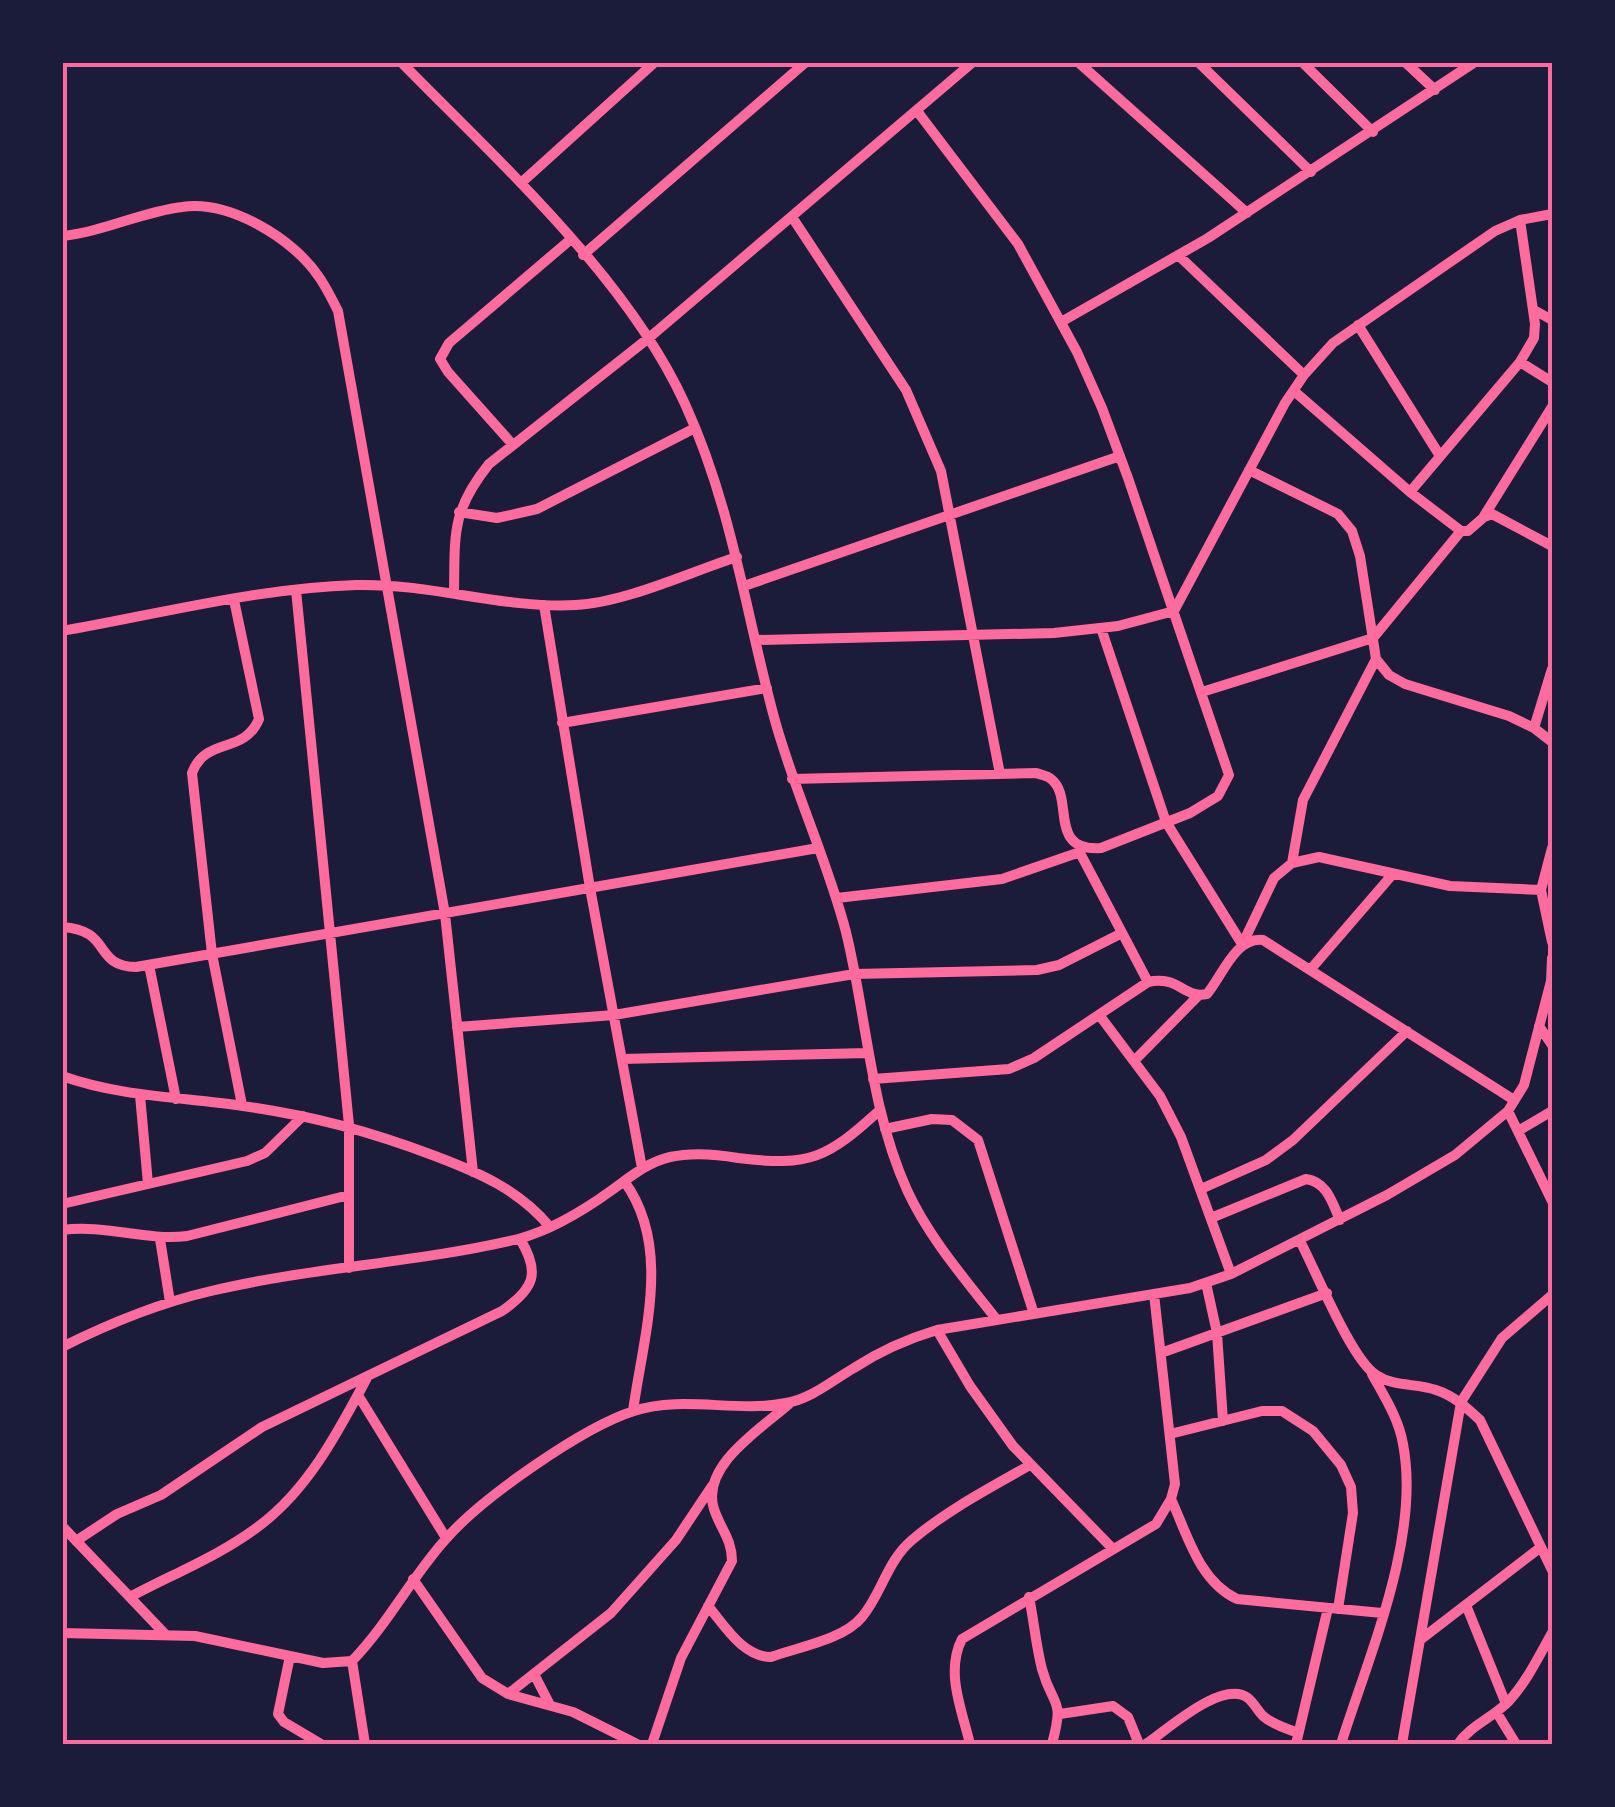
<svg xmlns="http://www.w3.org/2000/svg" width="1615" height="1807" viewBox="0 0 1615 1807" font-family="'Open Sans',sans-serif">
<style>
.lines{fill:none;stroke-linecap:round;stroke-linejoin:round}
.minor{stroke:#ff6b9d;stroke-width:10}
.neatline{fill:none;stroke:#ff6b9d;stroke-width:4}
</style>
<rect width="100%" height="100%" fill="#1b1b3a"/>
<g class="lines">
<path class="minor" d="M 401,62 C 498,161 628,278 685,404 C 732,507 745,610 774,717 C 794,791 827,859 846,932 C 867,1018 870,1108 907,1190 C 929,1238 965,1279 997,1320
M 1078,62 L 1247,213
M 1198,62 L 1311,172
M 1302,62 L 1373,132
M 1405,62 L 1435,90
M 521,183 L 655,62
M 792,217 L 906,390 L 941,471 L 1000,774
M 62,236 C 103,232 141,212 182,207 C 229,200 293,238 319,277 C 326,287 332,299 338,311 L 445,914 L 473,1172
M 583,255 L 806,62
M 1178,255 L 1304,375
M 1534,310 L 1552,320
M 1061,322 L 1208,238 L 1475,62
M 1358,325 L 1440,456
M 1520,362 L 1552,382
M 1294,391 L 1410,492 L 1461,531 L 1468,531 L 1484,517 L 1492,514 L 1552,546
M 513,445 L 448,372 L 440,359 L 449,343 L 570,240
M 1249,470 L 1338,514 L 1352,531 L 1360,556 L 1376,659 L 1389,675 L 1405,684 L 1509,716 L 1534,728 L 1552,742
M 1410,492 L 1520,362 L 1534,338 L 1535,324 L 1520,220
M 459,512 L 497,518 L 537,509 L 695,428
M 1484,516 L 1552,407
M 744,586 L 1120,456
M 296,590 L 349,1125 L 349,1268
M 454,592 C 455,535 451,511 489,464 L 650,337 L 973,62
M 234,600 L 259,719 C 244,755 206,736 192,773 L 212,954 L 242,1105
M 544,605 L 590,888 L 642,1168
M 1101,628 L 1166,822 L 1242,944
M 62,631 C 159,614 258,588 356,585 C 430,583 503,609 576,605 C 624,603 690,572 737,557
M 757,640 L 1054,633 L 1118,626 L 1174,611 L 1285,403 L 1304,375 L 1333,343 L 1495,231 L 1520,220 L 1552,214
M 1202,692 L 1373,638 L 1461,531
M 562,723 L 767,688
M 1534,728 L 1552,669
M 792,779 L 1036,773 C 1041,775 1047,775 1051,779 C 1075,797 1047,852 1101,848 L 1190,813 L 1218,796 L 1229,775 L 1128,478 L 1102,408 L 1077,352 L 1018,244 L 917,111
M 1552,848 L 1541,890 L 1552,942
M 1079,851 L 1148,982
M 1292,863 L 1303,800 L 1376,659
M 837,898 L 1002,879 L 1080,852
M 62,927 C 113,930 92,966 136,967 L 818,848
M 1243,943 L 1274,878 L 1292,863 L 1319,857 L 1450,886 L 1541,890
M 149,965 L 176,1099
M 1310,970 L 1392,875
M 1100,1016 L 1160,1096 L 1181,1137 L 1231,1274
M 1539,1026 L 1552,1045
M 457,1027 L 614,1015 L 854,974 L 1037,970 L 1059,965 L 1122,933
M 622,1059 L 868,1053
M 1135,1060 L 1198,996
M 62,1076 C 121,1097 182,1097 243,1106 C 313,1116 369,1131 435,1156 C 480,1173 519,1190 550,1227
M 873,1079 L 1009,1069 L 1034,1058 L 1148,982 C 1179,975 1184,999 1207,994 C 1223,975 1235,937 1263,940 L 1514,1100
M 140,1095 L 148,1184
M 1508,1111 L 1552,1201
M 885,1129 L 932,1119 L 952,1120 L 978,1140 L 1034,1314
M 1518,1131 L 1552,1111
M 624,1181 C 673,1247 643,1337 633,1411
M 1201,1189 L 1266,1160 L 1293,1140 L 1407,1031
M 62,1204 L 247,1161 L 265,1153 L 303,1116
M 1211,1218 L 1306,1179 C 1327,1182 1332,1202 1340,1220
M 62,1230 C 105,1224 144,1241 187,1236 L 349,1195
M 160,1239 L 170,1302
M 1300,1241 C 1316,1271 1351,1359 1376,1375 C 1394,1387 1416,1383 1436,1390 C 1454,1396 1466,1407 1480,1420 L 1552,1570
M 1206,1283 L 1217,1333 L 1223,1421
M 937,1330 L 970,1386 L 1013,1446 L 1113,1549
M 62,1347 C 110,1323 159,1303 211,1291 C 312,1267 417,1263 518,1239 C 552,1230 583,1211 612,1190 C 630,1177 648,1162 670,1157 C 693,1152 715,1154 738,1158 C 811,1167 827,1158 880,1110
M 1161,1353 L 1327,1293
M 358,1395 L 446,1538
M 1170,1434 L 1262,1411 L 1282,1411 L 1313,1431 L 1341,1465 L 1351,1487 L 1353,1513 L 1338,1609
M 1171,1499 C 1188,1536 1199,1581 1237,1599 L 1382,1613
M 62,1526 L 165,1634
M 76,1541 L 117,1514 L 161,1495 L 262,1427 L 502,1311 C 534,1289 541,1273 520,1239
M 413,1579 L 482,1678 L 508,1694 L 573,1712 L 637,1744
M 130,1597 C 173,1574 221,1555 259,1526 C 309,1489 339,1430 368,1376
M 1029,1597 C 1034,1621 1036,1646 1042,1669 C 1053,1709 1065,1696 1052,1744
M 1466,1605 L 1506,1704
M 708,1606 C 725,1626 743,1657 771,1657 C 798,1647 843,1640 862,1617 C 882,1593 887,1561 912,1540 C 947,1510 990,1488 1030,1465
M 62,1633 L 195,1636 L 323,1663 L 352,1661 C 388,1624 411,1578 445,1540 C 480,1499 583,1427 634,1411 C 683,1395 736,1413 786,1403 C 811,1399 833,1380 854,1368 C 880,1351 907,1339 937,1330 L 1190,1288 L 1231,1274 L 1387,1195 L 1455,1155 L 1508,1111 L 1524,1085 L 1551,981 L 1552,958
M 1420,1640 L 1541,1547
M 290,1656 L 278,1714 L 284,1722 L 321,1744
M 352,1661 L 365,1744
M 534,1674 L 549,1703
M 508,1694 L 611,1613 L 676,1540 L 712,1486
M 1497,1713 L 1516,1744
M 1060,1714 L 1113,1706 L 1128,1717 L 1139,1744
M 652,1744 L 681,1658 L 732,1561 C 732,1539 720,1528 714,1509 C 700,1466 762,1428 789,1404
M 970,1744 C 962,1710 945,1672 962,1639 L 1156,1524 L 1171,1499 L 1175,1484 L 1154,1294
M 1146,1744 C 1167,1730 1222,1679 1248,1698 C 1254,1703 1258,1711 1263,1716 C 1273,1725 1286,1728 1298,1733
M 1296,1744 L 1328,1608
M 1341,1744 C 1369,1655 1421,1537 1403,1444 C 1399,1419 1384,1396 1372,1374
M 1402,1744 L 1461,1402 L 1502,1338 L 1552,1295
M 1458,1744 C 1470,1726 1492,1718 1508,1702 C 1526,1683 1539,1656 1552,1633"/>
</g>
<rect width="1615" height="1807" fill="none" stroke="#1b1b3a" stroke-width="130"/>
<rect x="65" y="65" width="1485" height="1677" class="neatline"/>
</svg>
